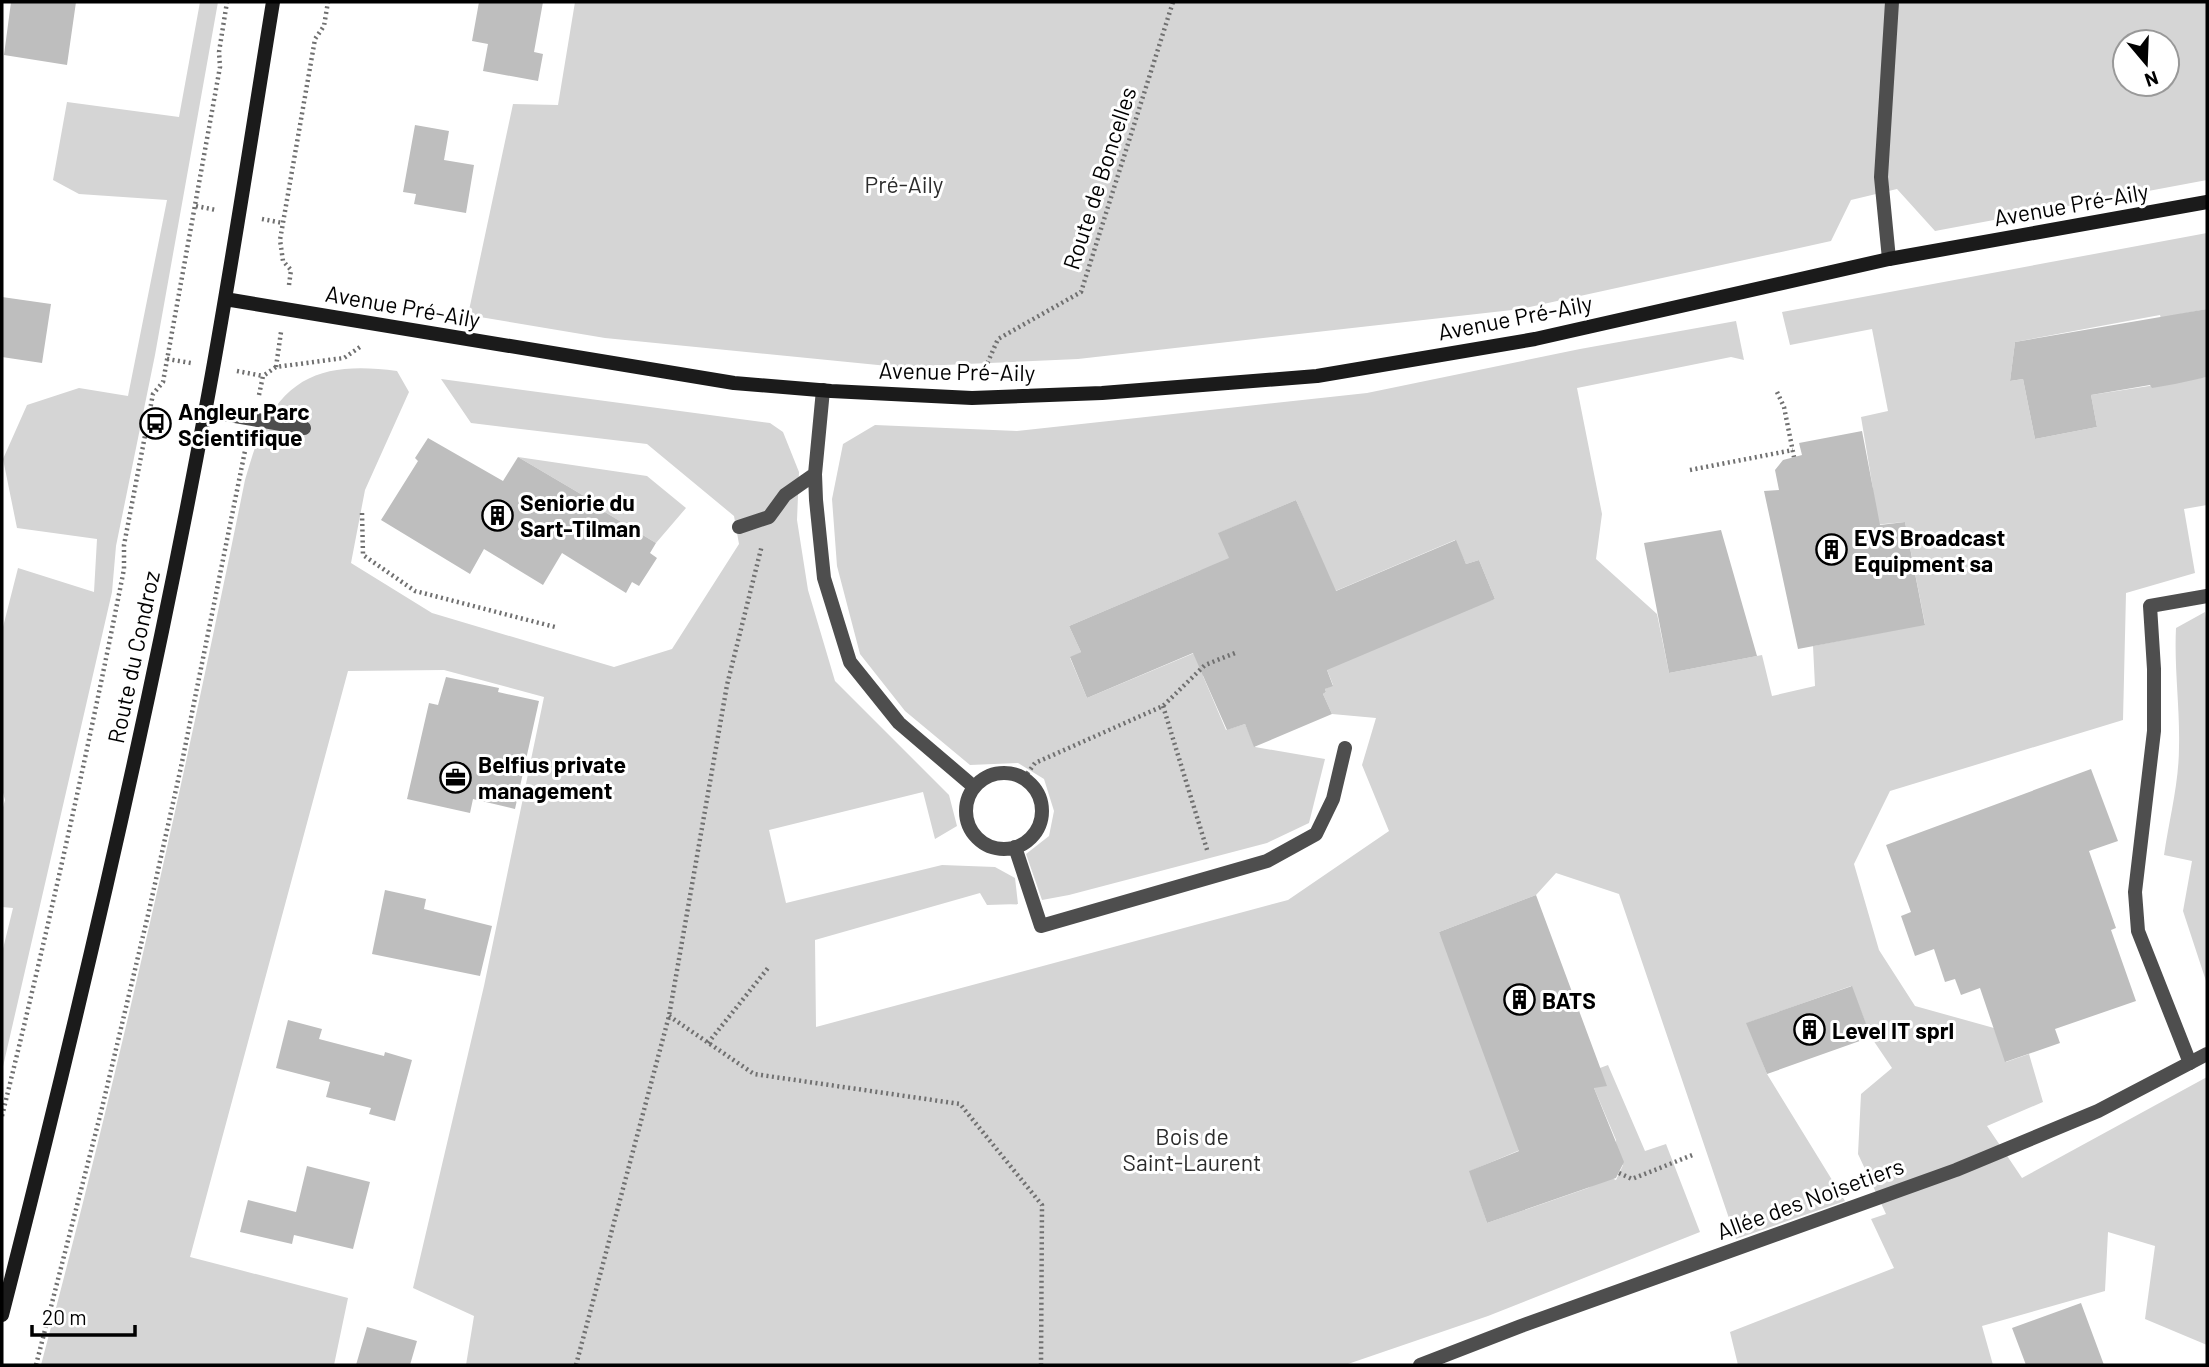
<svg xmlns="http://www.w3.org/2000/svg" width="2209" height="1367" viewBox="0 0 2209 1367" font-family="Barlow,sans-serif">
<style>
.green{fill:#d5d5d5;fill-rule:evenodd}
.building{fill:#bebebe}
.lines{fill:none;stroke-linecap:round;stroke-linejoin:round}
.path{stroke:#707070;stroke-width:4.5;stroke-dasharray:2 3.5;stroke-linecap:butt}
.lane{stroke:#4e4e4e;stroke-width:14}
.street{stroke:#4e4e4e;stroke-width:14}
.secondary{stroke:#1b1b1b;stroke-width:14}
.labels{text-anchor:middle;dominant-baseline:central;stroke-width:6;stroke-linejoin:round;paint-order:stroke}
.street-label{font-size:23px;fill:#000;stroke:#fff}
.park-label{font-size:23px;fill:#2c2c2c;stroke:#fff}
.poi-label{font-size:23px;font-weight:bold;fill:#000;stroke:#fff;text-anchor:start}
</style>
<rect width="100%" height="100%" fill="#fff"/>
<path class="green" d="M 200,2 L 218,2 L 155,355 L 116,546 L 112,592 L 2,1071 L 2,953 L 13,908 L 2,907 L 2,811 L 5,800 L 2,789 L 2,631 L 18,568 L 94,592 L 97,539 L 17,528 L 3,459 L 27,405 L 79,388 L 128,396 L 167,200 L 79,194 L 53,180 L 67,102 L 179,117 Z
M 575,2 L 2207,2 L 2207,180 L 1935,231 L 1897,189 L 1851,200 L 1831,241 L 1521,309 L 1078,359 L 898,367 L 605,338 L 468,315 L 513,104 L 558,105 ZM 2125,42 L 2167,42 L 2167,84 L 2125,84 Z
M 2207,233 L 2207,309 L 2181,314 L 2165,332 L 2160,315 L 2015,342 L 2010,381 L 2023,379 L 2035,439 L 2097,427 L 2091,395 L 2207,377 L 2207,505 L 2184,509 L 2195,573 L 2126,593 L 2123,720 L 1890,791 L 1854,864 L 1879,950 L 1915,1006 L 1994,1028 L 2006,1062 L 2029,1054 L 2043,1102 L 1987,1126 L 2022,1178 L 2207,1077 L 2207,1345 L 2145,1319 L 2155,1246 L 2108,1232 L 2105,1291 L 1982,1326 L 1993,1365 L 1738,1365 L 1730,1332 L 1894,1268 L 1871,1219 L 1886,1214 L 1858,1154 L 1861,1094 L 1892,1068 L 1871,1037 L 1851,986 L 1747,1023 L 1767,1074 L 1845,1201 L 1736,1239 L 1619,894 L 1556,873 L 1536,895 L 1439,932 L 1539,1142 L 1470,1171 L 1487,1223 L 1588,1188 L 1609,1177 L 1616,1180 L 1623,1165 L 1617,1163 L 1616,1140 L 1594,1088 L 1600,1068 L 1608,1065 L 1645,1151 L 1666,1144 L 1700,1232 L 1488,1316 L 1345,1365 L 466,1365 L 474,1316 L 413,1288 L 484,986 L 544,697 L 444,670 L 348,671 L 190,1257 L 348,1298 L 334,1365 L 41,1365 C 119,1072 185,777 245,480 C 250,464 254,448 261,433 C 289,370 335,363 397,371 L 409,392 L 365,490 L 351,563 L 432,613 L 614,667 L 672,649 L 739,544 L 734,516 L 647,444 L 471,423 L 441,379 L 770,423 L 783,432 L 799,472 L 797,520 L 808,590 L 835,681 L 949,795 L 957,826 L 935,839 L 923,792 L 769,830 L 786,903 L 942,865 L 995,867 L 1015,878 L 1018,904 L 987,905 L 980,893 L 815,940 L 816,1027 L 1288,900 L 1389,831 L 1362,765 L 1376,718 L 1332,714 L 1323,694 L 1326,692 L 1325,689 L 1333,685 L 1322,657 L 1495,599 L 1479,560 L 1466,564 L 1455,540 L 1305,604 L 1321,559 L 1296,500 L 1219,533 L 1235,571 L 1201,570 L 1069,626 L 1081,652 L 1070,658 L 1087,698 L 1199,651 L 1238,661 L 1203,676 L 1226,730 L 1245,724 L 1255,747 L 1325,759 L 1309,823 L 1267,843 L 1069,895 L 1042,900 L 1026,854 L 1049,836 L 1054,811 L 1044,779 L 1018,763 L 970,765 L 905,711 L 860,654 L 837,566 L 832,499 L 843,444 L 875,425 L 1017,431 L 1367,393 L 1580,349 L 1736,321 L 1744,360 L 1731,357 L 1577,388 L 1602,514 L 1596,559 L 1657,614 L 1669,673 L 1762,655 L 1772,696 L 1815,686 L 1813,646 L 1925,624 L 1905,522 L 1873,525 L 1873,489 L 1861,417 L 1888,411 L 1872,329 L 1790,345 L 1782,312 Z
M 518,457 L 647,476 L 686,508 L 656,543 L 590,503 L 591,500 Z
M 2205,612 L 2207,626 L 2207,984 L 2183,911 L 2192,861 L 2164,855 C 2169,820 2179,783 2179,747 C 2180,707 2174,668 2176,628 Z"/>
<path class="building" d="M 11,2 L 76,2 L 67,65 L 4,55 Z
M 479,2 L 543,2 L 534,52 L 543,54 L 538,81 L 483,71 L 488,44 L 472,41 Z
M 415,125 L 449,131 L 444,160 L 474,165 L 466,213 L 414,204 L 416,194 L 403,192 Z
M 2,297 L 51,304 L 42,363 L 2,357 Z
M 2207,309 L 2207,377 L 2175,384 L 2152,388 L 2150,385 L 2091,395 L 2097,427 L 2035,439 L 2023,379 L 2010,381 L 2015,342 Z
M 1862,431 L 1880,525 L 1905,522 L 1925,625 L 1798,649 L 1764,491 L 1779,490 L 1775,470 L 1783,460 L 1802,455 L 1799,443 Z
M 428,438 L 503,481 L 518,457 L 591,500 L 590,503 L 656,543 L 650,553 L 657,558 L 639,586 L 632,582 L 626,593 L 562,553 L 543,585 L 484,549 L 470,574 L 381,520 L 418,461 L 415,458 Z
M 1296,500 L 1336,591 L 1456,540 L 1466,564 L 1479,560 L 1495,599 L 1327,670 L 1333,686 L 1325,689 L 1326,692 L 1323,694 L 1332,714 L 1254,747 L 1245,724 L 1227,730 L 1193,653 L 1087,698 L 1070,657 L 1081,652 L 1069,626 L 1229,558 L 1218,533 Z
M 1721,530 L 1757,656 L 1669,673 L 1644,543 Z
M 446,677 L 499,688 L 498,692 L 539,701 L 515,809 L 473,799 L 470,813 L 407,799 L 429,703 L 438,705 Z
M 2091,769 L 2118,841 L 2089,851 L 2116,928 L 2111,930 L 2136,1001 L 2055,1029 L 2060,1043 L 2005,1062 L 1980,988 L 1961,995 L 1955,979 L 1945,982 L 1934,949 L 1915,956 L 1901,916 L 1911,912 L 1886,845 Z
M 385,890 L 426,899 L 424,909 L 492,926 L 480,976 L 372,954 Z
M 1536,895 L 1607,1086 L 1594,1088 L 1624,1162 L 1616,1178 L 1487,1223 L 1469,1171 L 1519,1151 L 1439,932 Z
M 1852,986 L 1871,1037 L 1767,1074 L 1746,1023 Z
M 288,1020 L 322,1029 L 319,1039 L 384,1056 L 385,1052 L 412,1060 L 395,1121 L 369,1114 L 371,1108 L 326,1097 L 330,1082 L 276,1068 Z
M 307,1166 L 370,1182 L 353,1249 L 294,1235 L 292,1244 L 240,1232 L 248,1200 L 296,1212 Z
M 2081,1303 L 2104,1365 L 2026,1365 L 2012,1328 Z
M 367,1327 L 417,1341 L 410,1365 L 356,1365 Z"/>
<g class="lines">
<path class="path" d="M 196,206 L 216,210
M 262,219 L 283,223
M 289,285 L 291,270 L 283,261 L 280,240 L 315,39 L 324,26 L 328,2
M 167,359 L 191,363
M 276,367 L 281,332
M 237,371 L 263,376
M 983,373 L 998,339 L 1081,292 L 1173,2
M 1777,392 L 1784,407 L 1794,457
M 259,395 L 263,376 L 276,367 L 344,358 L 360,347
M 1690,470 L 1793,450
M 362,513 L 363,555 L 415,591 L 555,627
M 1163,706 L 1208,853
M 1024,778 L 1035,763 L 1163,706 L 1205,665 L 1235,653
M 669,1016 L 754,1074 L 960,1104 L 1042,1205 L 1041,1365
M 708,1043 L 768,968
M 2,1116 C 47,934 88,752 124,569 L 124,545 L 153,394 L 163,382 L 220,67 L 219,52 L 227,2
M 1619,1173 L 1632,1179 L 1695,1154
M 36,1365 L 101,1112 L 148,915 L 181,767 L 247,441
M 576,1365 L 669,1016 L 727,685 L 762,545"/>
<path class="lane" d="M 823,390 L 815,474 L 816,500 L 824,578 L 850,662 L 899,723 L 974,787
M 206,411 L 304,428
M 739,527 L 769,517 L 785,495 L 815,474
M966 811a38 38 0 1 1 76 0a38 38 0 1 1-76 0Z
M 1015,847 L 1041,926 L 1267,861 L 1316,834 L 1333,799 L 1345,748
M 2190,1063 L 2138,931 L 2135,892 L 2154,731 L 2154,669 L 2150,606 L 2207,596"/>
<path class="street" d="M 1889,259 L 1881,177 L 1892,2
M 1420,1365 L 1521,1326 L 1956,1170 L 2098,1111 L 2207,1054"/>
<path class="secondary" d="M 225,299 L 734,383 L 831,391 L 972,398 L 1102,393 L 1317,376 L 1535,339 L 1889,259 L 2207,202
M 2,1315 C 79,1014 150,712 206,407 C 231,273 251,137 273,2"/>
</g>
<defs>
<symbol id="bus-ring" viewBox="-11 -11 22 22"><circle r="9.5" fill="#fff" stroke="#000" stroke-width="1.5"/><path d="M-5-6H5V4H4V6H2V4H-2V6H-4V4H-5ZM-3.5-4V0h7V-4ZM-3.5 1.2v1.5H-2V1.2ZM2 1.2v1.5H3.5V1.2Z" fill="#000"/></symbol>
<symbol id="building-ring" viewBox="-11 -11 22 22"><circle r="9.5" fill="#fff" stroke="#000" stroke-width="1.5"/><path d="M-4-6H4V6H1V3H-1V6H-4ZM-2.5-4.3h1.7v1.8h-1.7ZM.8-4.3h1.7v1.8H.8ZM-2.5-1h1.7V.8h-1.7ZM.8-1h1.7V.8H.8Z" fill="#000"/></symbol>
<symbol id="office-ring" viewBox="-11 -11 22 22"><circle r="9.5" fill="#fff" stroke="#000" stroke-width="1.5"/><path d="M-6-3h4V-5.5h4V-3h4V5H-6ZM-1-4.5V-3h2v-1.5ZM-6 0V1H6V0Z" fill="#000"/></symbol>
</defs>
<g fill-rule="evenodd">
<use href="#bus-ring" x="138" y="406" width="35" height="35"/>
<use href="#building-ring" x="480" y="498" width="35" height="35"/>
<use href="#building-ring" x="1814" y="532" width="35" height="35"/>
<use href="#office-ring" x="438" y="760" width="35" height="35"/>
<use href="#building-ring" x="1502" y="982" width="35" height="35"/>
<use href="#building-ring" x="1792" y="1012" width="35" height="35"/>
</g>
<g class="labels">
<g class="street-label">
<text transform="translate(1099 178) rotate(-72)">Route de Boncelles</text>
<text transform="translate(2071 204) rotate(-10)">Avenue Pré-Aily</text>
<text transform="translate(403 306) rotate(10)">Avenue Pré-Aily</text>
<text transform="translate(1515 317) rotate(-11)">Avenue Pré-Aily</text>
<text transform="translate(957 371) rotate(1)">Avenue Pré-Aily</text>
<text transform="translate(133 657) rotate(-78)">Route du Condroz</text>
<text transform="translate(1810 1198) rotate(-20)">Allée des Noisetiers</text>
</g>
<g class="park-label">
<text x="904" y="184">Pré-Aily</text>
<text x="1192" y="1136">Bois de<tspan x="1192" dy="26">Saint-Laurent</tspan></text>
</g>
<g class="poi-label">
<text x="178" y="411">Angleur Parc<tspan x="178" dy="26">Scientifique</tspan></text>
<text x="520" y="502">Seniorie du<tspan x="520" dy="26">Sart-Tilman</tspan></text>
<text x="1854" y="537">EVS Broadcast<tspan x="1854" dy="26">Equipment sa</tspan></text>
<text x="478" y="764">Belfius private<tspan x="478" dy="26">management</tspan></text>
<text x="1542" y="1000">BATS</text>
<text x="1832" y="1030">Level IT sprl</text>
</g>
</g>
<rect width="2209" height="1367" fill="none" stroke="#000000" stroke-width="7"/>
<g transform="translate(2146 63) rotate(161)"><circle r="33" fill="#ffffff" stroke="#999999" stroke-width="2"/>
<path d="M0-5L12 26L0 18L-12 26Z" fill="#000000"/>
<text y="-10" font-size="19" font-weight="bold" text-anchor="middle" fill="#000000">N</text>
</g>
<path d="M32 1325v10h103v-10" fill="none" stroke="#000000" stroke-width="3.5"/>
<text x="42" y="1325" font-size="21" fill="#000000" stroke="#ffffff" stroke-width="5" paint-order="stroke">20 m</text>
</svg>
